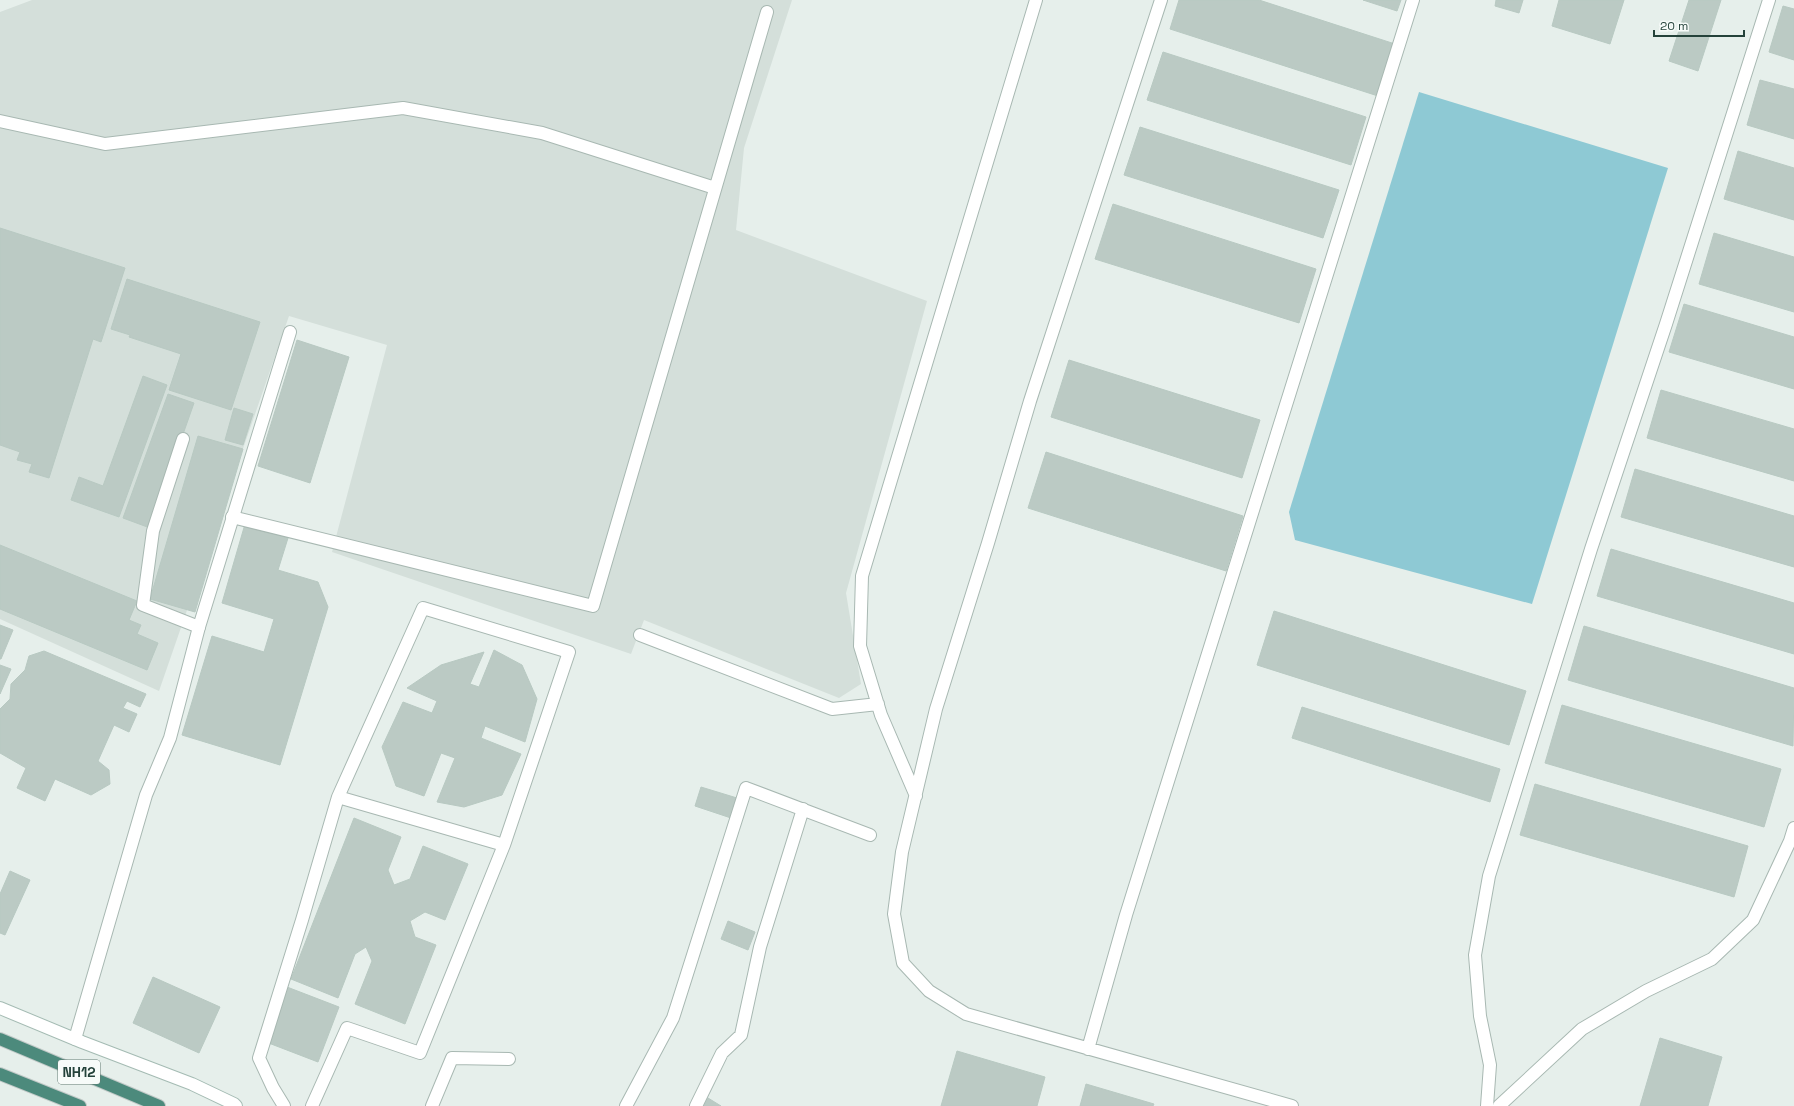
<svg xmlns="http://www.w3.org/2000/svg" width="1794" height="1106" viewBox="0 0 1794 1106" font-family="'Space Grotesk',sans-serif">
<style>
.built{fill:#d4dfda}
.water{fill:#8ec9d4}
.building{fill:#bbcac4;stroke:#b8c9c2}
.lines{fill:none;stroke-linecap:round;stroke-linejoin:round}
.service-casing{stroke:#a8b8b2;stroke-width:14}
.minor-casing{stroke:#a8b8b2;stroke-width:14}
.secondary-casing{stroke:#a4bbb3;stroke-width:14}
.trunk-casing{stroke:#c2cac8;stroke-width:14}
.service{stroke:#fff;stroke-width:12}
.minor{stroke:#fff;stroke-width:12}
.secondary{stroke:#fff;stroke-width:12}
.trunk{stroke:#4c8a7c;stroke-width:12}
.labels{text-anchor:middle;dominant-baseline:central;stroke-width:3.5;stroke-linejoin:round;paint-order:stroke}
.shield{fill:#f7fbf9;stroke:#637a73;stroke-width:1}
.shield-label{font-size:14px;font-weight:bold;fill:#24423a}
</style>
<rect width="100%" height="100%" fill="#e6efeb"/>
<path class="built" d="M 32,0 L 792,0 L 744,148 L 736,230 L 927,301 L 846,593 L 861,684 L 839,698 L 644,620 L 631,654 L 332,552 L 387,345 L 289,316 L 159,691 L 0,619 L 0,12 Z"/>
<path class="water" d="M 1419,92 L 1668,168 L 1532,604 L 1295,540 L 1289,512 Z"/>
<path class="building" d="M 1179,0 L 1259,0 L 1395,44 L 1378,96 L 1170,29 Z
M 1363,0 L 1401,0 L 1397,11 Z
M 1496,0 L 1523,0 L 1519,13 L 1495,6 Z
M 1559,0 L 1624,0 L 1610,44 L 1552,26 Z
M 1689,0 L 1721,0 L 1698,71 L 1669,61 Z
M 1783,6 L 1794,9 L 1794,60 L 1769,52 Z
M 1163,52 L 1366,117 L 1351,165 L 1147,100 Z
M 1760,80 L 1794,89 L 1794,139 L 1747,125 Z
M 1140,127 L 1339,190 L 1323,238 L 1124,175 Z
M 1738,151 L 1794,168 L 1794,220 L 1724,199 Z
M 1113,204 L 1316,269 L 1299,323 L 1095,259 Z
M 0,228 L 125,268 L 101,342 L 93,339 L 49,478 L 29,472 L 32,464 L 17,460 L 20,452 L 0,445 Z
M 1714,233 L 1794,257 L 1794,312 L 1699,284 Z
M 127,279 L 260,322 L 231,410 L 169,390 L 181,354 L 129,337 L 130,335 L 111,329 Z
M 1684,304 L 1794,337 L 1794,389 L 1669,352 Z
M 297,340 L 349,357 L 310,483 L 258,466 Z
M 1069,360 L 1260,420 L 1242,478 L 1051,417 Z
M 143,376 L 167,385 L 119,517 L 71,500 L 79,477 L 103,486 Z
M 1661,390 L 1794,429 L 1794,481 L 1647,438 Z
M 168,394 L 194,403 L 150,528 L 123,518 Z
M 234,408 L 253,414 L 243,445 L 225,440 Z
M 198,436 L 243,449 L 195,612 L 150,599 Z
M 1046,452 L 1243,516 L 1226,571 L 1028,508 Z
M 1635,469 L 1794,516 L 1794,567 L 1621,517 Z
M 245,524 L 288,538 L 278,570 L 318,582 L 328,607 L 280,765 L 182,735 L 212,636 L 264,652 L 274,619 L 222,603 Z
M 0,545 L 137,601 L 129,620 L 141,625 L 137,634 L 158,643 L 147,670 L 0,609 Z
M 1611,549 L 1794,603 L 1794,654 L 1597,596 Z
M 1274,611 L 1526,691 L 1509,745 L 1257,665 Z
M 0,625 L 13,630 L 1,659 L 0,659 Z
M 1584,626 L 1794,688 L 1793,746 L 1568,680 Z
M 494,650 L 522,665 L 537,699 L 525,742 L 485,726 L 481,738 L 521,754 L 502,795 L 464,807 L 437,802 L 455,758 L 441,753 L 424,796 L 396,786 L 382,747 L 403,702 L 432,713 L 437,701 L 407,688 L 441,665 L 484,652 L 470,684 L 479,687 Z
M 44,651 L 146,694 L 140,707 L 127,701 L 123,708 L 137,714 L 129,732 L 114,725 L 98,761 L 109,770 L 110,784 L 91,795 L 55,779 L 45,801 L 17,788 L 26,768 L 0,753 L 0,709 L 10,699 L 11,684 L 25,670 L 29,656 Z
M 0,665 L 11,669 L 0,694 Z
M 1562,705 L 1781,769 L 1764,827 L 1545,763 Z
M 1302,707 L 1500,769 L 1490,802 L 1292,738 Z
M 1535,784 L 1748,846 L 1734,897 L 1520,835 Z
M 701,787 L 737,798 L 731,818 L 695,806 Z
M 354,818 L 401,837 L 388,870 L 394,885 L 410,879 L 423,846 L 468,864 L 445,920 L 425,912 L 410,921 L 415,937 L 436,945 L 405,1024 L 355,1004 L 372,961 L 366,947 L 355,954 L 338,998 L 291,979 Z
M 10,871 L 30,880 L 5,935 L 0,933 L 0,894 Z
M 728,921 L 755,932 L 748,950 L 721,939 Z
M 153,977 L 220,1007 L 199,1053 L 133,1023 Z
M 287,987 L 339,1007 L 318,1062 L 266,1042 Z
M 1660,1038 L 1722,1057 L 1708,1106 L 1640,1106 Z
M 957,1051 L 1045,1077 L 1037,1106 L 941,1106 Z
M 1086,1084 L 1154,1104 L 1153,1106 L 1080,1106 Z
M 708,1098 L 721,1106 L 704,1106 Z"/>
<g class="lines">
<defs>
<path id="service" d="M 1161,0 L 1030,401 L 988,543 L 936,709 L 902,852 L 894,914 L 903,963 L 929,991 L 966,1014 L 1292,1106
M 0,121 L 105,144 L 403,108 L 542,133 L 715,188
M 183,439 L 153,531 L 143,605 L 199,627
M 232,517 L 593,606 L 767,12
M 640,635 L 832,709 L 878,704
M 916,796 L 881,715 L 860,646 L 862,576 L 1036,0
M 1088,1049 L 1126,915 L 1413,0
M 432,1106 L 452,1058 L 509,1059
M 626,1106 L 673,1018 L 746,788 L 870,835
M 696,1106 L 722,1053 L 741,1035 L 760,947 L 803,809
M 1487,1106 L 1490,1065 L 1480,1016 L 1475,955 L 1489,876 L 1591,549 L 1666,324 L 1769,0
M 1499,1106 L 1582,1029 L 1646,991 L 1712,959 L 1753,920 L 1790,841 L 1794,828"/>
<path id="minor" d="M 338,797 L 504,845
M 75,1039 L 146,795 L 170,738 L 199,627 L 290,332
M 284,1106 L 273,1088 L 259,1058 L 302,920 L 338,797 L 423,608 L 569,652 L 504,845 L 420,1053 L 347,1028 L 312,1106"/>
<path id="secondary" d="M 0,1008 L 82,1042 L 192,1084 L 234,1104 L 236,1106"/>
<path id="trunk" d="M 0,1039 L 159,1106
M 0,1074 L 80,1106"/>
</defs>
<use href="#service" class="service-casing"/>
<use href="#minor" class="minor-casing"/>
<use href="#secondary" class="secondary-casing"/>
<use href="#trunk" class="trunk-casing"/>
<use href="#service" class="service"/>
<use href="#minor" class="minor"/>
<use href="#secondary" class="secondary"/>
<use href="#trunk" class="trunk"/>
</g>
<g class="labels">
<rect class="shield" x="58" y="1060" width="42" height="24" rx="3"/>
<g class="shield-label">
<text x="79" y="1072">NH12</text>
</g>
</g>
<path d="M1654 30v6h90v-6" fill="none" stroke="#24423a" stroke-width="2"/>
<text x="1660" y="30" font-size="12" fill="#24423a" stroke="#f7fbf9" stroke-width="3" paint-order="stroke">20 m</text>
</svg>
